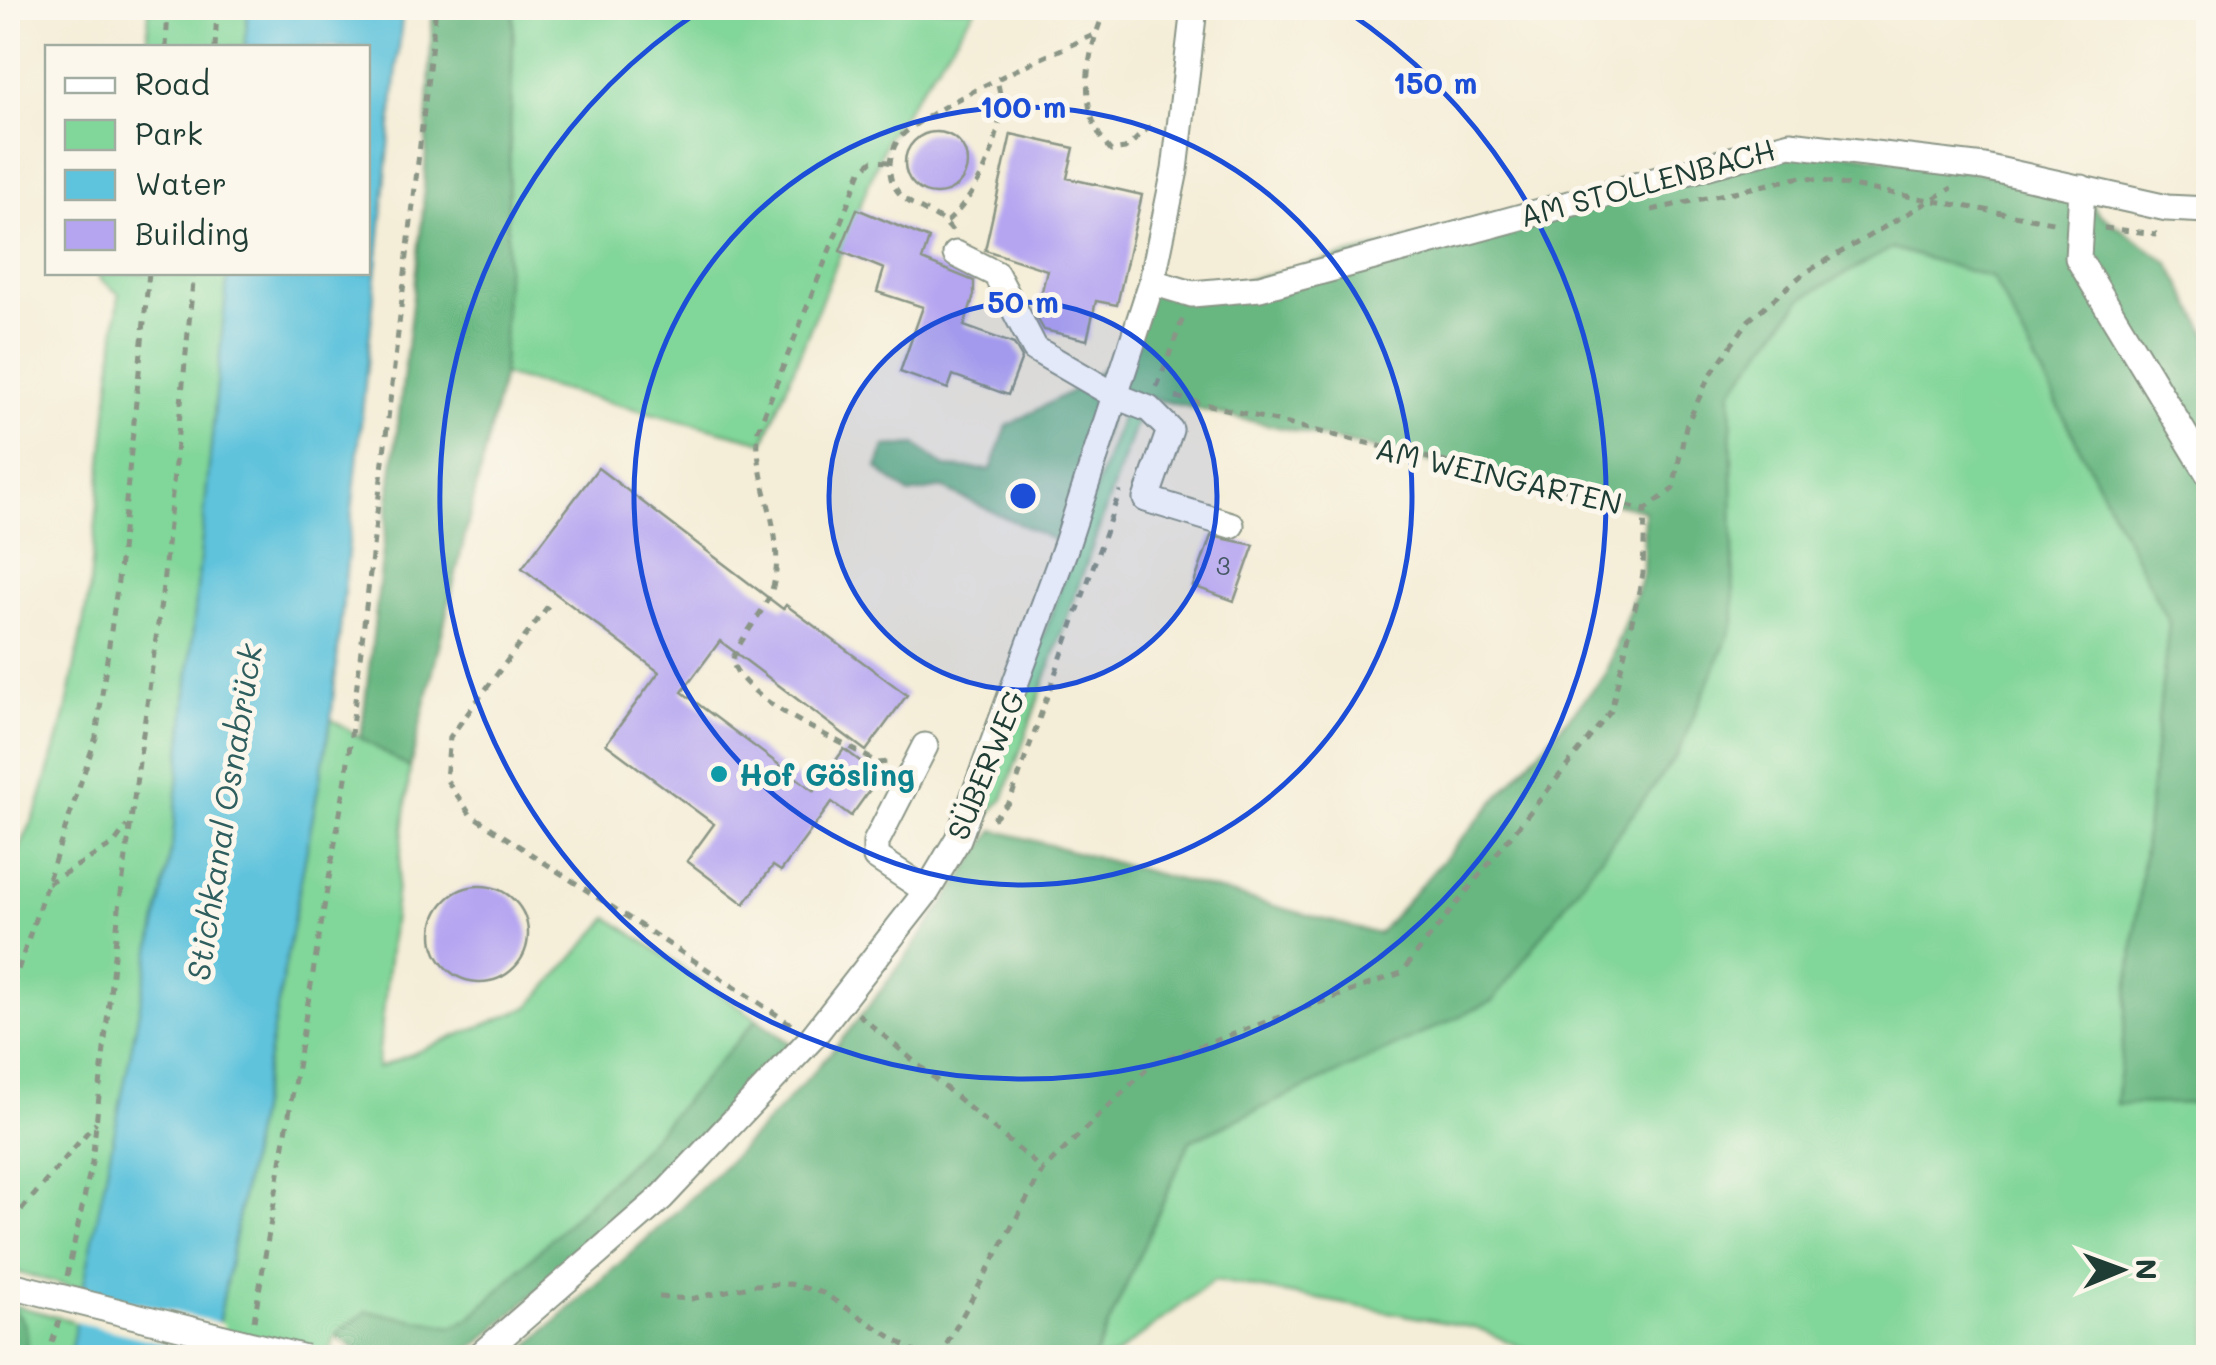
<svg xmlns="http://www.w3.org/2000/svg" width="2216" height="1365" viewBox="0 0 2216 1365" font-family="Mali,sans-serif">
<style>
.green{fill:#81d699;stroke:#508a66;stroke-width:2.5}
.forest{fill:#68b781;stroke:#447a5a;stroke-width:2.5}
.water{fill:#5ec3dc;stroke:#3e8088;stroke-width:2.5}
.pier{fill:#f4edd7}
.building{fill:#b5a5f1}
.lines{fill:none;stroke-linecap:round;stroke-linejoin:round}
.minor-casing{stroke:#8a9586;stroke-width:29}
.path{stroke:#8a9586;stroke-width:5;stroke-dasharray:8 8;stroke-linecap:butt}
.minor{stroke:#fff;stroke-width:25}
.minor-bridge-casing{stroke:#8a9586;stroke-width:29;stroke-linecap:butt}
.minor-bridge{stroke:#fff;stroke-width:25}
.ring{fill:none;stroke:#1d4ed8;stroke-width:5}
.culture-dot{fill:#0f9aa8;stroke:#fbf7ec;stroke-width:4}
.labels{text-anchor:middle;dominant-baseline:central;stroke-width:10;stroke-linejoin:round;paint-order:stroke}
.number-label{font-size:25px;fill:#445763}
.street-label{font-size:30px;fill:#1f3d34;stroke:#fbf7ec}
.culture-label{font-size:30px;font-weight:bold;fill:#0d838f;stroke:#fbf7ec;text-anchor:start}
.water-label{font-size:32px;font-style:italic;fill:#2f5e5e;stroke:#fbf7ec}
.centre{fill:#1d4ed8;stroke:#fbf7ec;stroke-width:5}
.ring-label{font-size:30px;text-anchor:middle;font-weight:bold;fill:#1d4ed8;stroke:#fbf7ec;stroke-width:10;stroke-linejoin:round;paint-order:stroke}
</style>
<rect width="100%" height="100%" fill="#fbf7ec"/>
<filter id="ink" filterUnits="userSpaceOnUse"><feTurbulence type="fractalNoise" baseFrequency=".01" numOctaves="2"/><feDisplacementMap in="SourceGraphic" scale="20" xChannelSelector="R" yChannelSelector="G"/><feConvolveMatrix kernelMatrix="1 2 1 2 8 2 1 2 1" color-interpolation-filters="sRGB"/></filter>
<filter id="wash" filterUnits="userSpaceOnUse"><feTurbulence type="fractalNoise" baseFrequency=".0048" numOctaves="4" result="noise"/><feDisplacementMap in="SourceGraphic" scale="40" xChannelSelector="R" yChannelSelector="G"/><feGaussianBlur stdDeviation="2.25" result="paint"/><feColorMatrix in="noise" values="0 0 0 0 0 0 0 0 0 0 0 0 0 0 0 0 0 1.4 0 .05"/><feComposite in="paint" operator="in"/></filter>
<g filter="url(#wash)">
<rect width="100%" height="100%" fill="#f4edd7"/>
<path class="green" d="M 149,8 L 248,8 L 245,47 L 147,47 Z
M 514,8 L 976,8 L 888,136 L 764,442 L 503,375 Z
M 1891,248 L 1993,278 L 2169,623 L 2116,1103 L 2208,1103 L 2208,1357 L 1542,1357 L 1480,1329 L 1214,1280 L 1113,1357 L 1094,1358 L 1190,1141 L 1493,1001 L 1734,623 L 1731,391 L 1802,298 Z
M 100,273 L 228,273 L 172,846 L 84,1290 L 8,1270 L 8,875 L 38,808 L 66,712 L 89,593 L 119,294 L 99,278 Z
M 1123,412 L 1138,417 L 1003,799 L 975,828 Z
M 331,719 L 410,768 L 377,1068 L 529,1007 L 609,918 L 757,1019 L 633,1159 L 470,1318 L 453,1327 L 367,1311 L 335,1334 L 329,1357 L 212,1358 Z
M 8,1304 L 77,1322 L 69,1357 L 26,1357 C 29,1332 28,1321 8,1304 Z"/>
<path class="forest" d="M 433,8 L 514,8 L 503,375 L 410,768 L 361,738 L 423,211 Z
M 1790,144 L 2082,188 L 2097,212 L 2169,263 L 2208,336 L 2208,1103 L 2116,1104 L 2169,623 L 1993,278 L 1892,248 L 1802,298 L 1731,391 L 1734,623 L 1677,755 L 1493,1001 L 1190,1141 L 1094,1357 L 515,1358 C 626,1258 740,1159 837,1045 C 895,977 944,904 994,830 L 1378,934 L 1604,677 L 1643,574 L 1644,510 L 1154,399 L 1116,397 L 1066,546 L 942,488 L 909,494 L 877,468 L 885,447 L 916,445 L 945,467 L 991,470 L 1007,426 L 1086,383 L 1132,344 L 1152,282 L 1192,294 Z
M 757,1019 L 791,1044 L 655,1185 L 477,1345 L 449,1357 L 367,1357 L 335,1335 L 367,1311 L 453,1327 L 470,1318 L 633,1159 Z
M 8,1304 C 28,1321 29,1332 26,1357 L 8,1357 Z"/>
<path class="water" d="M 248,8 L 403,8 L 331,719 L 212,1357 L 69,1358 L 172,846 L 228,273 L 368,272 L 368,48 L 245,47 Z"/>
<path class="pier" d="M 79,1289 L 224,1324 L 217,1357 L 72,1321 Z"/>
<g id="blocks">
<path class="building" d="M905 163a31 31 0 1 1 62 0a31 31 0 1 1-62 0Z
M 1011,134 L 1074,148 L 1067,178 L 1142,195 L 1117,305 L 1096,301 L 1087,340 L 1044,330 L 1036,316 L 1047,270 L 985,250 Z
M 857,209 L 929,239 L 922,260 L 974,281 L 974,295 L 964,326 L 1014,344 L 1022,358 L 1008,395 L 953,375 L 948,389 L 900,372 L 923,307 L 877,292 L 884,269 L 840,251 Z
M 598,468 L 783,609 L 786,605 L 907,695 L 866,751 L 720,641 L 682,692 L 814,791 L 844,749 L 880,776 L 851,816 L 832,802 L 781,871 L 773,866 L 744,904 L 687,861 L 714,824 L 606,744 L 659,672 L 522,568 Z
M 1211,536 L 1254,545 L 1234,601 L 1193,586 Z
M432 934a48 48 0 1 1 96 0a48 48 0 1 1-96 0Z"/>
</g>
</g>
<g filter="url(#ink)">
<use href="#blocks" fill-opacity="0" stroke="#8a9586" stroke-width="2.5"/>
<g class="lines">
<defs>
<path id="minor" d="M 2082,188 L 2078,258 L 2208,473
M 956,254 L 996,274 L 1035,349 L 1116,396 L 1149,409 L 1170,430 L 1146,499 L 1231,525
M 1152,282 L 1192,294 L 1260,288 L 1790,144 L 1984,167 L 2167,208 L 2208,210
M 925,746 L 876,842 L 876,857 L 927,891
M 477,1358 L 662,1197 L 812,1038 L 927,891 L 958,839 L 1066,546 L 1152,282 L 1175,170 L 1194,8"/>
</defs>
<use href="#minor" class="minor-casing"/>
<path class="path" d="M 1106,8 C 1086,53 1075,111 1111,151 L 1125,149 L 1154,123
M 166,48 L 168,8
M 215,48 L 217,8
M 889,162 L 872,161 L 861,171 L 758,430 C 754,483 784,527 775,578 C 770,608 742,633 732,661 C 747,705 838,738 878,763 L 891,762
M 1652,210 L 1801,177 L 2058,223
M 947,222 C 980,194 1011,124 997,81
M 2104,228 L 2157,234
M 952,231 C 939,211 906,210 893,184 C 887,171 890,152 898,140 C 918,112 1056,51 1094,35
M 1157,387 L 1183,318
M 1176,397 L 1645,510 L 1673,489 L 1686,426 L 1709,377 L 1749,320 L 1803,274 L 1952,188
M 548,606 L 450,737 L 446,779 L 470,814 L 791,1024
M 993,819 L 1010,801 L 1120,491
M 48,883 L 114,844 L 127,826
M 8,1000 L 96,737 L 118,581 L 149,272
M 858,1014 L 1043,1170
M 8,1217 L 18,1214 L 96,1122
M 67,1276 L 92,1162 L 119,908 L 162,595 L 194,272
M 659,1297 L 691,1299 L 754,1285 L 790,1284 L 823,1293 L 924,1358
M 254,1321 L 346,778 L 436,8
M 47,1358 L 59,1321
M 939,1358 L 1043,1170 L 1153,1063 L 1401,973 L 1611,711 L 1643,574 L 1645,510"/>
<use href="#minor" class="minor"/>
<defs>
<path id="minor-bridge" d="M 15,1286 L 305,1358"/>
</defs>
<use href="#minor-bridge" class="minor-bridge-casing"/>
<use href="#minor-bridge" class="minor-bridge"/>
</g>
</g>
<circle cx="1023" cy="496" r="194" fill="#1d4ed8" fill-opacity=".12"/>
<g class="ring">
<circle cx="1023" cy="496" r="194"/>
<circle cx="1023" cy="496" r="389"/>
<path d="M1345 10A583 583 0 1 1 701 10"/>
</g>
<circle class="culture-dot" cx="719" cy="774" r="10"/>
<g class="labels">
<g class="number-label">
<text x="1223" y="565">3</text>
</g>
<g class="street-label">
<text transform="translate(1647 182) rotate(-15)">AM STOLLENBACH</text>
<text transform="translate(1499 475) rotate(13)">AM WEINGARTEN</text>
<text transform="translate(985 765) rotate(-68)">SÜBERWEG</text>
</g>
<g class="culture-label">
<text x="739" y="774">Hof Gösling</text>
</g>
<g class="water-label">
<text transform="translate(223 812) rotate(-81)">Stichkanal Osnabrück</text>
</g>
</g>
<circle cx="1023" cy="496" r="15" class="centre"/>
<g class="ring-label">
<text x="1435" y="94">150 m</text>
<text x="1023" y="118">100 m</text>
<text x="1023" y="313">50 m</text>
</g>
<rect width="2216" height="1365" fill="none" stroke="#fbf7ec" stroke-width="40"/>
<rect x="45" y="45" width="325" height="230" fill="#fbf7ec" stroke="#a3ada2" stroke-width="2.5"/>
<rect x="65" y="78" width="50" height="15" fill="#ffffff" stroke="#a3ada2" stroke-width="2.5"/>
<text x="135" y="95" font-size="30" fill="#1f3d34">Road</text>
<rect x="65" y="120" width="50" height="30" fill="#81d699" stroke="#a3ada2" stroke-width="2.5"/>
<text x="135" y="145" font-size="30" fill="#1f3d34">Park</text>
<rect x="65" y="170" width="50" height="30" fill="#5ec3dc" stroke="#a3ada2" stroke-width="2.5"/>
<text x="135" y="195" font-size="30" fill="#1f3d34">Water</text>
<rect x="65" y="220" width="50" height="30" fill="#b5a5f1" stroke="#a3ada2" stroke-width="2.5"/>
<text x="135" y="245" font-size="30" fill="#1f3d34">Building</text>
<g transform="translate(2121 1270) rotate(89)" stroke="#fbf7ec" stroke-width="8" paint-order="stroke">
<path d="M0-8L18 38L0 25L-18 38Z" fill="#1f3d34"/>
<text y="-15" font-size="28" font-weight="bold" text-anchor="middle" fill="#1f3d34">N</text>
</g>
</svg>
